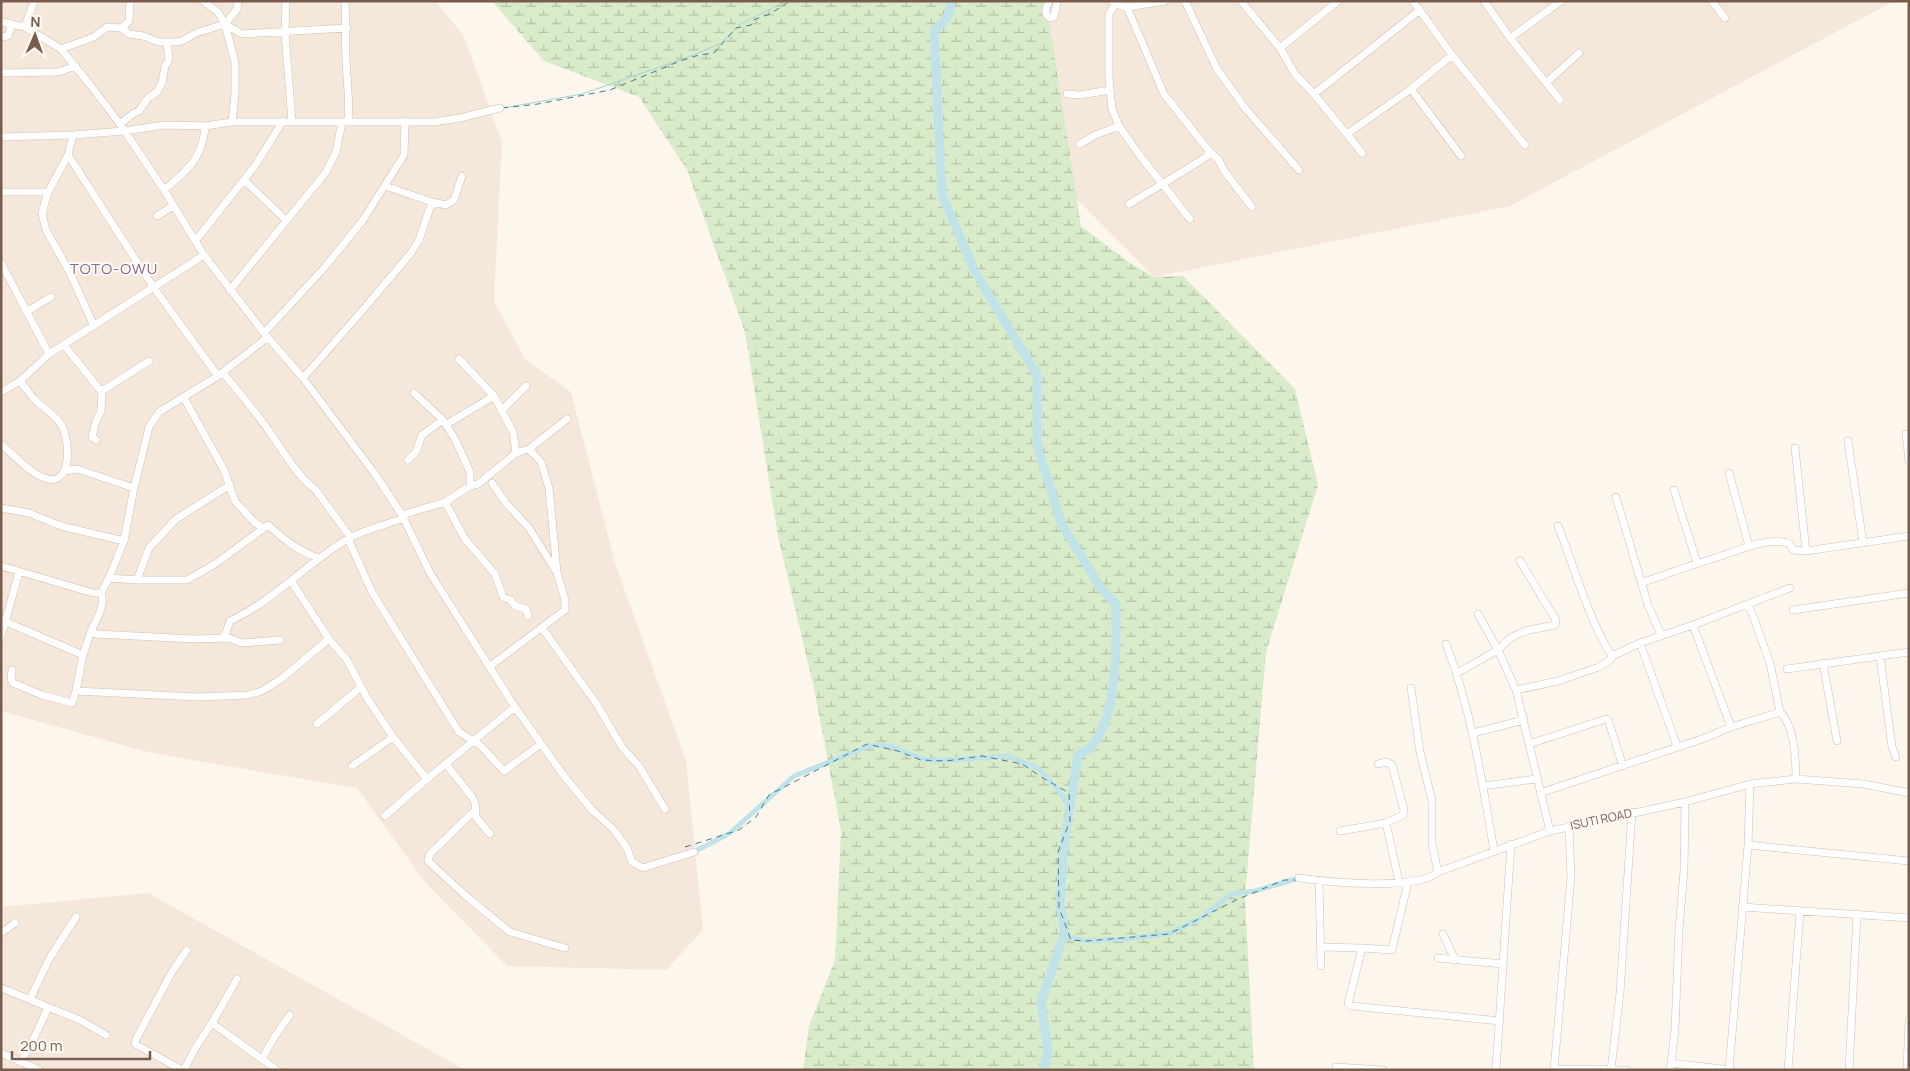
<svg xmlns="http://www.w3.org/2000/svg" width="1910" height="1071" viewBox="0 0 1910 1071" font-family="Manrope,sans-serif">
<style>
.residential{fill:#f5e8da}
.wetland{fill:url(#wetland-marsh)}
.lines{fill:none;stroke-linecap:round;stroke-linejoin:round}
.stream{stroke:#a5d3da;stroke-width:1}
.canal{stroke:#bfe3e8;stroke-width:5}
.river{stroke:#bfe3e8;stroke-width:9}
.ferry{stroke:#437c86;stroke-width:1;stroke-dasharray:6 5;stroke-linecap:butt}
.minor-casing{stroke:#d1beb0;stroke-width:8}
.minor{stroke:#fff;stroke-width:7}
.labels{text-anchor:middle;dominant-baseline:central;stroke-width:4;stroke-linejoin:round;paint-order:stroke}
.street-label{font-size:12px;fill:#7a5c4d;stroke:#fffaf3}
.quarter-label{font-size:15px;letter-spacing:1px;fill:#846695;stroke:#fffaf3}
</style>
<defs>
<pattern id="wetland-marsh" width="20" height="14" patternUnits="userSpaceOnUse" patternTransform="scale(1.25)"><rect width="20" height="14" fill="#d8ecc9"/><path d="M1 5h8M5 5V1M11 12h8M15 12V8" fill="none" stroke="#b4c2a5"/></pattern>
</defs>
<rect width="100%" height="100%" fill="#fdf6ec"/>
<path class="residential" d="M 1,1 L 435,1 L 464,36 L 502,142 L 494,301 L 525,359 L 571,392 L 615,563 L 686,761 L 703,930 L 666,970 L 507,966 L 425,882 L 357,788 L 151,753 L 1,711 Z
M 958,1 L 1894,1 L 1510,206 L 1154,277 L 968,90 Z
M 148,893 L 465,1070 L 1,1070 L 1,907 Z"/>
<path class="wetland" d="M 492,1 L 1046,1 L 1081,226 L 1130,263 L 1154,277 L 1183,276 L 1295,389 L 1318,485 L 1266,652 L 1245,897 L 1254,1070 L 803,1070 L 809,1026 L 835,960 L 841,831 L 815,693 L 778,536 L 745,332 L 687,170 L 639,97 L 544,61 Z"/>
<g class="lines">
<path class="stream" d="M 503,108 L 582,94 L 694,55 L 721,43 L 739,25 L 786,1"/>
<path class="canal" d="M 694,852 L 730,833 L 794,776 L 869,746 L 889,745 L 917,757 L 932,761 L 1009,756 L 1039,769 L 1059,791 L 1070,808
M 1063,937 L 1088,941 L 1127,939 L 1170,933 L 1201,918 L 1231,894 L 1255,891 L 1299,878"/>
<path class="river" d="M 951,1 C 951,15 944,23 934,30 L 942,195 L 975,272 L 1037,375 L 1037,445 L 1061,523 L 1100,587 L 1116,604 C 1116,645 1119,714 1091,747 C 1088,750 1082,752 1078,755 L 1064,845 L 1060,905 L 1065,932 L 1041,1001 L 1048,1050 L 1044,1070"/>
<path class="ferry" d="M 502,108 L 538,104 L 610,90 L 680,61 L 699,55 L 714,53 L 736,28 L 751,25 L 753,20 L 770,14 L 790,1
M 685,847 L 739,830 L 756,817 L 769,795 L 867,744 L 898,751 L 921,760 L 946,761 L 982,756 L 1022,764 L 1043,778 L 1069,793 L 1070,821 L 1058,852 L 1059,908 L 1071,940 L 1086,941 L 1169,934 L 1236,900 L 1284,880 L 1298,880"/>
<defs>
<path id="minor" d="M 203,1 L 218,12 L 225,24 L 242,34 L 347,28
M 286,1 L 285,33 L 292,122
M 345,1 C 346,21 345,40 346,60 C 347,81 350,101 348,122
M 1049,1 L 1046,9 L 1046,14 L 1050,18 L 1054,17 L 1057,1
M 1112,1 L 1116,4 L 1127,7 L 1164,94 L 1210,152 L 1218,159 L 1225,172 L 1252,207
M 1117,1 L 1109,14 L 1109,79 L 1112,109 L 1119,126 L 1141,157 L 1190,219
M 1185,1 L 1217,69 L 1245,108 L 1299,170
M 1241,1 L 1280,48 L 1295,74 L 1314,94 L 1362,153
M 1413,1 L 1452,55 L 1525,145
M 1484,1 L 1510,38 L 1560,100
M 1712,1 L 1725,18
M 1127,7 L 1165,1
M 1,22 L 25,27 L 61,49 L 91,86 L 120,124 L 164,190 L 204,255 L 264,333 L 303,378 L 375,474 L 402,515 L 430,573 L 515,707 L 564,776 L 592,810 L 614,830 L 627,848 L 632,862 L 643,868 L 694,852
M 25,27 L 34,1
M 122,28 L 129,34 L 143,36 L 159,42 L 175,42 L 182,41 L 196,33 L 225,24
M 1,37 L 8,36 L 12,24
M 1510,38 L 1561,1
M 1280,48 L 1338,1
M 61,49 L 94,37 L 107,27 L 122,28 L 129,21 L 130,1
M 1,73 L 58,72 L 76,66
M 1546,83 L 1579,53
M 1411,89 L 1461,156
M 1067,94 L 1080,95 L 1110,90
M 1314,94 L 1420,10
M 232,122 L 235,94 L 235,62 L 225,24 L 237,9 L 238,1
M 120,124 L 134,113 L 139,111 L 148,98 L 157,92 L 162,83 L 165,66 L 169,60 L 167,42
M 1347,134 L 1411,89 L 1452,55
M 73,135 L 68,155 L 48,192 L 42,213 L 46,230 L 70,273 L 94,326
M 1,137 L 73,135 L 124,131 L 165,125 L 205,126 L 232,122 L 433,122 L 460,118 L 500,108
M 1080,144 L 1095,135 L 1119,126
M 68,155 L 154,288 L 218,376
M 244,180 L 286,220
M 164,190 C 187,171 203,158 205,126
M 1,192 L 48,192
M 432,202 L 446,205 L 454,200 L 462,176
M 1129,204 L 1187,169 L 1206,157 L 1210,152
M 157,216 L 173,206
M 196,240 L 255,166 L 283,121
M 1,263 L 49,354
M 230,290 L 326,172 L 336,152 L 342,122
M 26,312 L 51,297
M 264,333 L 324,268 L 363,220 L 404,155 L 405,121
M 64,345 L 100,390 L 105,389 L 149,361
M 459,359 L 494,396
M 223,373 C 240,393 256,412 271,434 C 284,452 297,476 315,489 L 351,538
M 303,378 L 361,312 L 411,253 L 419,240 L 432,202 L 385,186
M 1,392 L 20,381
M 414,393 L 443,420
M 184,398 L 224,470 L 235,501 L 254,522 L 263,528
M 502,410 L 526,386
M 447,424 L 494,396 L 513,432 L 516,453
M 1906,434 L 1909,461
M 96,440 L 92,437 L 96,421 L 101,411 L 102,390
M 1848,441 L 1863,543
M 1,444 C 14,455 28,472 44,478 C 73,488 70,442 62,426 C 56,415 43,408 34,399 C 29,393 25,387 20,381 L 49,354 L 204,255
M 1795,448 L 1806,551
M 408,460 L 416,452 L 422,435 L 443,420 L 455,439 L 470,472 L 470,486
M 64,471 L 77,469 L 134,488
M 1729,473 L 1749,546
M 492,483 L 506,503 L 529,528 L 556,571
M 1674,490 L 1697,563
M 1616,497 L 1648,605 L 1661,635
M 445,502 L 465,539 L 495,574 L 503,597 L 511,600 L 515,606 L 526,609 L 528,616
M 1,508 L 29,513 L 61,526 L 124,541
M 402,515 L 445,502 L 470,486 L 478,484 L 516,453 L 529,449
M 1558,526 C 1574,566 1589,621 1612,656
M 348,539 L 372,592 L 459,732 L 480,745 L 504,771 L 541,744
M 1,566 L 93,593 L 101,593
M 109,578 L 137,580 L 187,580 L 215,564 L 268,525 C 283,539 299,552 319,558
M 137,580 L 149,548 L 176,519 L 230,485
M 291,581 L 329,639 L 347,660 L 367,698 L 393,737
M 1641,583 C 1666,574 1692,565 1718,557 C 1740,550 1766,537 1789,543 L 1793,550 L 1806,551 L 1909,536
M 1749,605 L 1770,663 L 1780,712 C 1795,726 1796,760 1796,779
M 1793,610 L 1909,593
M 1478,614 L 1498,650 L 1516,690 L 1550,831
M 4,621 L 83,655 L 76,691 L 72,703 L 42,695 L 13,683 L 11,679 L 12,670
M 1693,625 L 1731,727
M 542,628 L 596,703 L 622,747 L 639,766 L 665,809
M 91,631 C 96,620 106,605 101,593 L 109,578 L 124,541 L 134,488 L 149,427 L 159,412 L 218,376 L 268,337
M 1,637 L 19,572
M 223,638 L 227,630 L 230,621 C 273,601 306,564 346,540 C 363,530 385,525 404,518
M 1640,643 L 1677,746
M 1446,644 C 1472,711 1482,781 1494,851
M 83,655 L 91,631 L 96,634 L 194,639 L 229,638 L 242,643 L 280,640
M 1880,656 L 1892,747 L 1896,757
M 1823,663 L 1837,741
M 489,667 L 565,610 L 565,600 L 557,572 L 549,488 L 541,462 L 529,449 L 567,419
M 1787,669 L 1909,652
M 1457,673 L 1498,650 L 1509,639 L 1518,634 L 1529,630 L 1555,625 L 1556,620 L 1520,561
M 1411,688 L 1420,752 L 1432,801 L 1432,844 L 1438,872
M 1516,690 L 1558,681 L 1599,667 L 1610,660 L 1612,656 L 1640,643 L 1693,625 L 1790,588
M 76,691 L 197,697 L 248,695 L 262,691 L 281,679 L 329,639
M 317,724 L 361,687
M 1473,733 L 1524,720
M 1529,744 L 1606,719 L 1608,720 L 1623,766
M 446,764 L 472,797 L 475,803 L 476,817 L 490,834
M 352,766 L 393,737 L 427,779
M 1483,786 L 1536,779
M 1540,793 L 1705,738 L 1731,727 L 1780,712
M 474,811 L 430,854 L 428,861 L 466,896 L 510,932 L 565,948
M 385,816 L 427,779 L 515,707
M 1386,823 L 1399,882
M 1340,831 L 1386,823 L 1403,815 L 1404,810 L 1392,765 L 1387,762 L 1378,764
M 1748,845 L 1909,861
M 1299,878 C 1329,882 1416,891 1438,872 L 1550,831 L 1685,802 L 1750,784 L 1796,779 L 1864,784 L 1909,793
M 1319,881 L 1321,966
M 1742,907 L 1909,918
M 1,933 L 15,923
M 1443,934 L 1455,960
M 1320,947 L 1362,948 L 1392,950 L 1408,882
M 1362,948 L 1348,1004 L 1352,1006 L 1500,1021
M 1438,958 L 1503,964
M 1,988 L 80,1020 L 106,1035
M 30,999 L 49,959 L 76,917
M 212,1023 L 237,979
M 1,1053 L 39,1070
M 262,1059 L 275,1036 L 290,1015
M 21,1061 L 33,1040 L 48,1008
M 1671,1063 L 1675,1030 L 1679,929 L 1684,871 L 1685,802
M 1336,1067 L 1383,1070
M 1554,1069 L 1627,1070
M 182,1070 L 135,1044 L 136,1039 L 173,970 L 187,950
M 184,1070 L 196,1047 L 212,1023 L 277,1070
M 1496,1070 L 1511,844
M 1554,1070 L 1571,877 L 1569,826
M 1611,1070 L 1620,993 L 1632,812
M 1670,1070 L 1671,1063 L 1731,1070
M 1729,1070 L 1748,845 L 1750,784
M 1788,1070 L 1800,911
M 1849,1070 L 1857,914
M 1907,1070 L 1909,1021"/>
</defs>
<use href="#minor" class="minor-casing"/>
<use href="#minor" class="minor"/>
</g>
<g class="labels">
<g class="street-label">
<text transform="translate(1601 819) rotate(-12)">ISUTI ROAD</text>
</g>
<g class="quarter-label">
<text x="114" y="268">TOTO-OWU</text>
</g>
</g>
<rect width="1910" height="1071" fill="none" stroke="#7a5c4d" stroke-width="5"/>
<g transform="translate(35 35) rotate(2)" stroke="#fffaf3" stroke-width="4" paint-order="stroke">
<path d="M0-4L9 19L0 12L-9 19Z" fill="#7a5c4d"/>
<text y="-8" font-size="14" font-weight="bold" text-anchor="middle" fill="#7a5c4d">N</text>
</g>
<path d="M12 1051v8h138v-8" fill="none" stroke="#7a5c4d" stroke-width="2.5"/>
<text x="20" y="1051" font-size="15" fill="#7a5c4d" stroke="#fffaf3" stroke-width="4" paint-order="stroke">200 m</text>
</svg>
